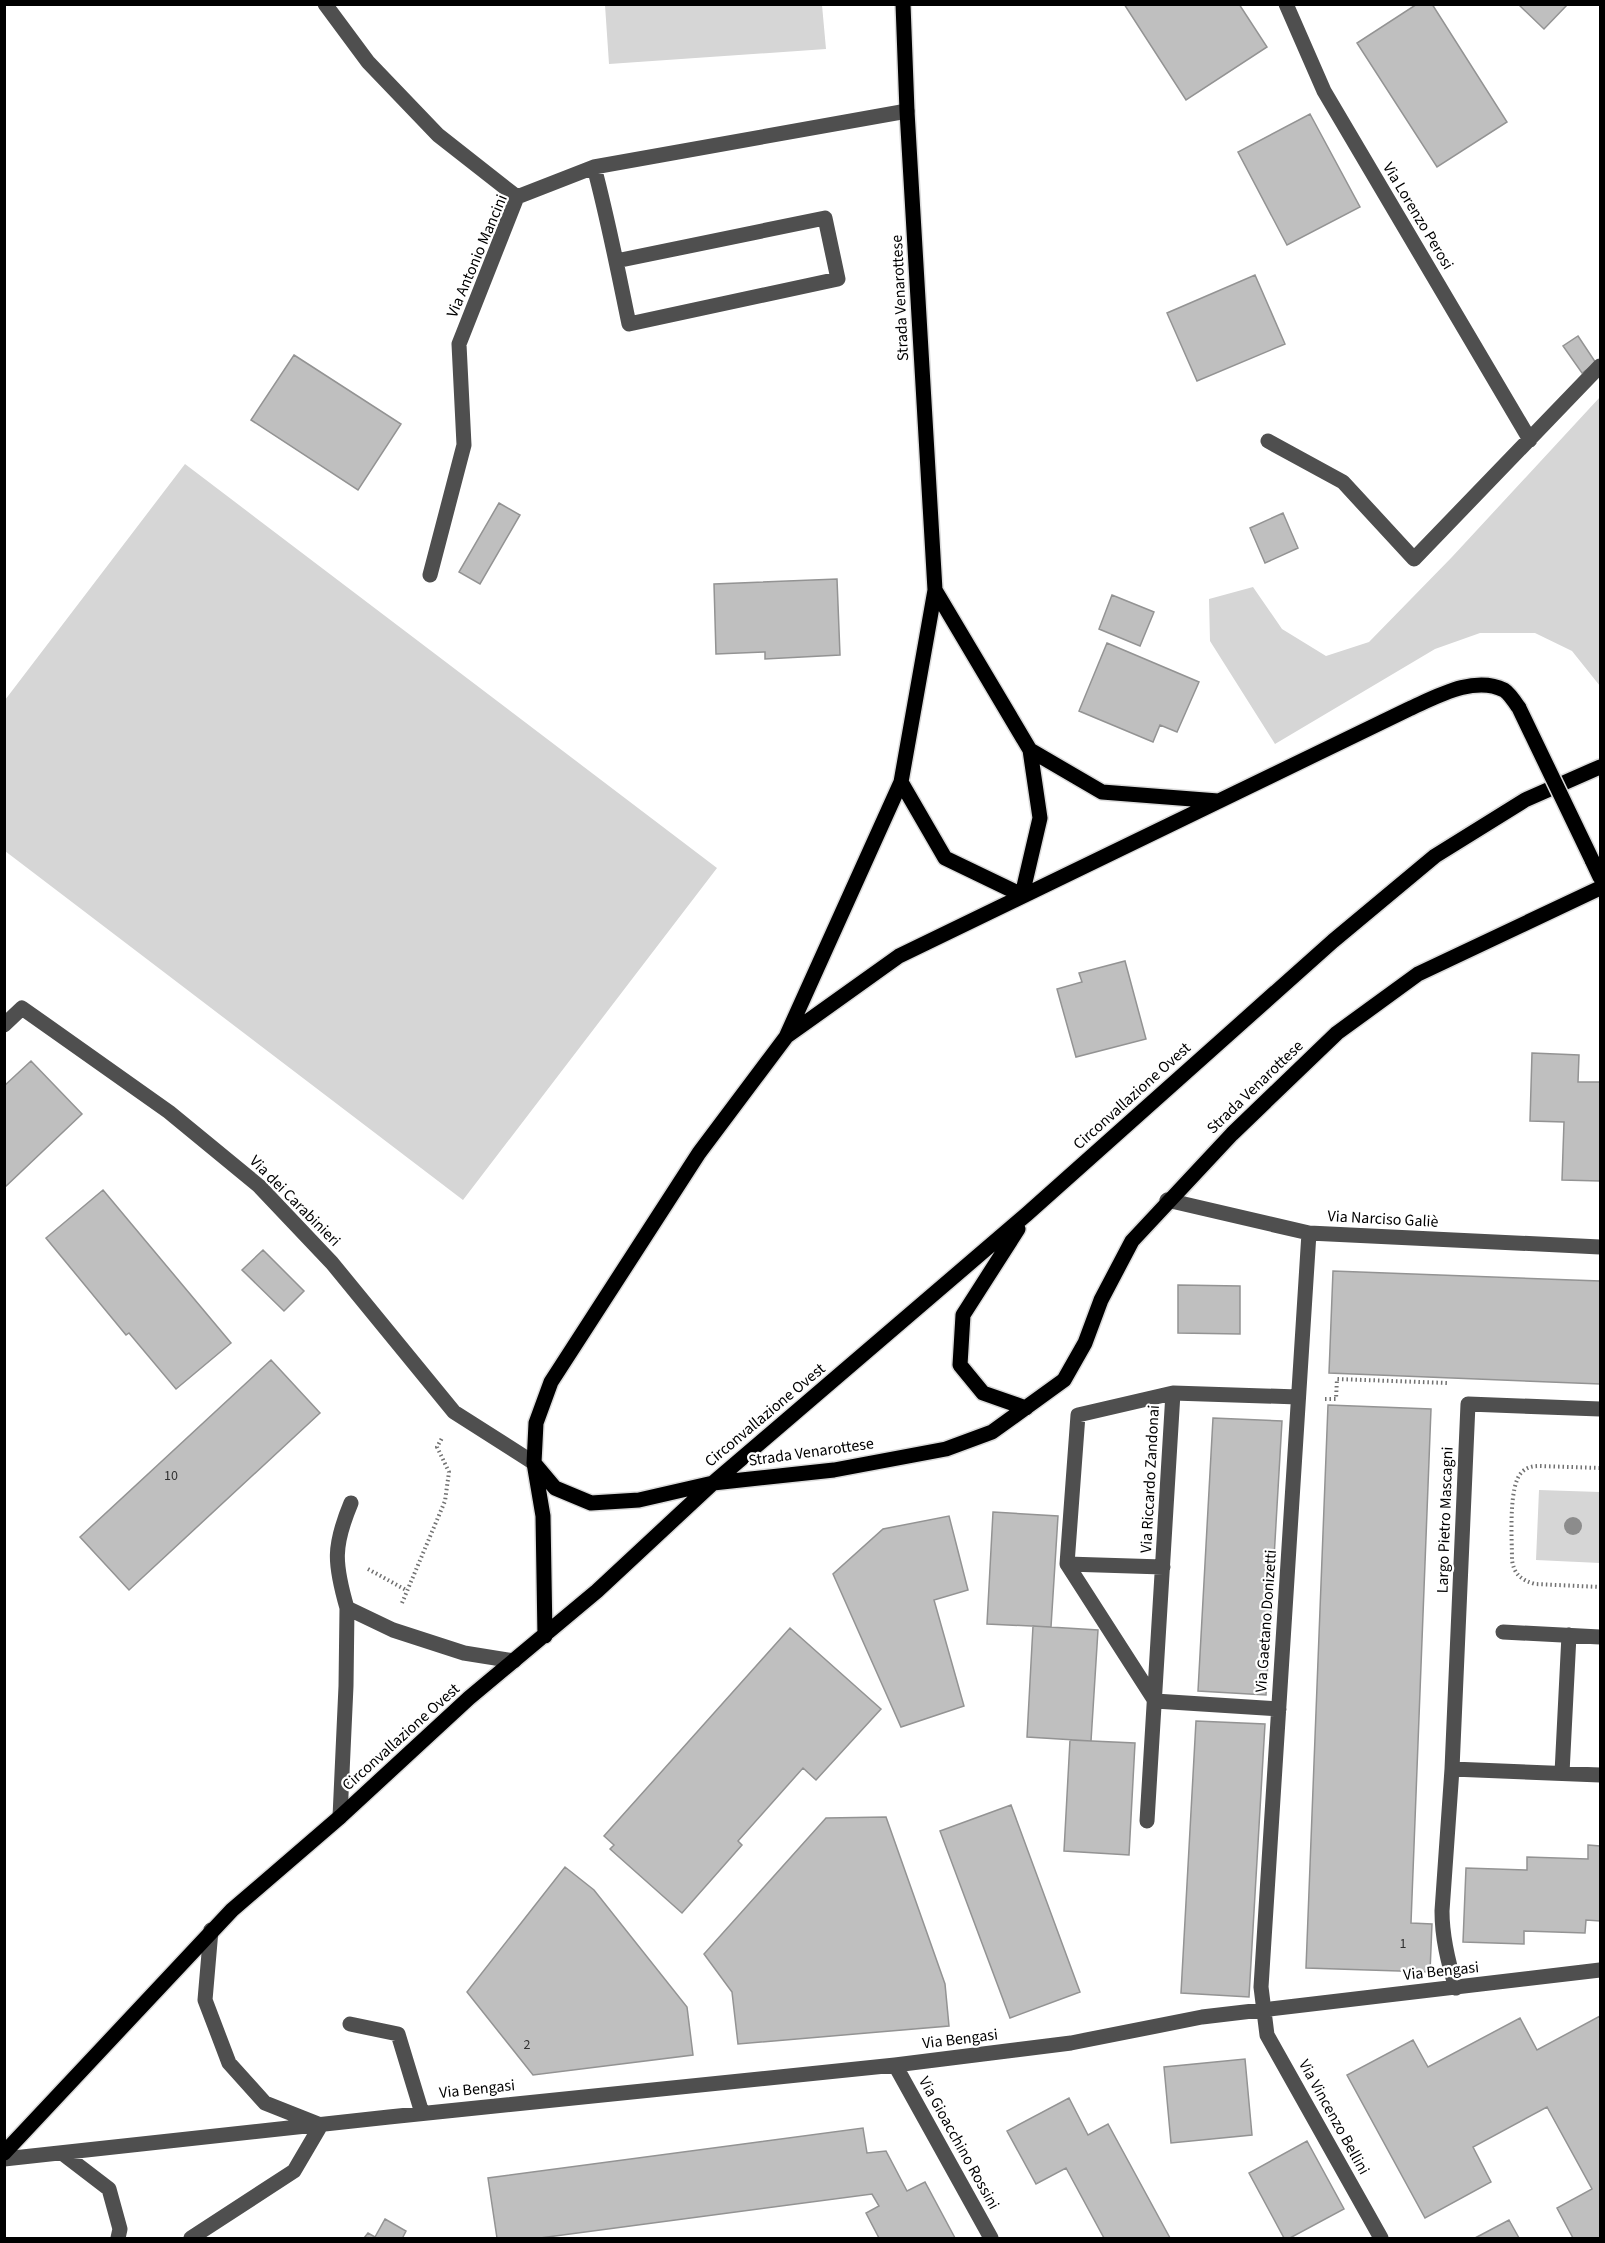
<svg xmlns="http://www.w3.org/2000/svg" width="1605" height="2243" viewBox="0 0 1605 2243" font-family="'Source Sans 3',sans-serif">
<style>
.green{fill:#d6d6d6}
.building{fill:#bfbfbf;stroke:#939393;stroke-width:1.5}
.lines{fill:none;stroke-linecap:round;stroke-linejoin:round}
.major-casing{stroke:#dbdbdb;stroke-width:18}
.path{stroke:#717171;stroke-width:4;stroke-dasharray:1.5 3;stroke-linecap:butt}
.minor{stroke:#4f4f4f;stroke-width:15}
.major{stroke:#000;stroke-width:15}
.major-bridge-casing{stroke:#dbdbdb;stroke-width:18;stroke-linecap:butt}
.major-bridge{stroke:#000;stroke-width:15}
.tree{fill:#8c8c8c}
.labels{text-anchor:middle;dominant-baseline:central;stroke-width:4.5;stroke-linejoin:round;paint-order:stroke}
.number-label{font-size:14px;fill:#303030}
.street-label{font-size:16px;fill:#000;stroke:#fff}
</style>
<rect width="100%" height="100%" fill="#fff"/>
<path class="green" d="M 605,5 L 822,5 L 826,49 L 609,64 Z
M 1600,397 L 1600,686 L 1572,651 L 1535,633 L 1480,633 L 1435,649 L 1275,744 L 1210,641 L 1209,599 L 1253,587 L 1282,629 L 1326,656 L 1369,642 L 1452,557 Z
M 185,464 L 717,868 L 463,1200 L 5,851 L 5,700 Z
M 1539,1490 L 1600,1492 L 1600,1563 L 1536,1560 Z"/>
<path class="building" d="M 1124,4 L 1239,4 L 1267,47 L 1186,100 Z
M 1417,4 L 1432,4 L 1507,122 L 1437,167 L 1357,43 Z
M 1518,4 L 1568,4 L 1544,29 Z
M 1310,114 L 1360,207 L 1287,245 L 1238,152 Z
M 1255,275 L 1285,344 L 1197,381 L 1167,313 Z
M 1578,336 L 1596,363 L 1582,373 L 1563,346 Z
M 294,355 L 401,424 L 358,490 L 251,420 Z
M 499,503 L 520,515 L 480,584 L 459,572 Z
M 1283,513 L 1298,548 L 1265,563 L 1250,528 Z
M 837,579 L 840,655 L 765,659 L 765,652 L 716,654 L 714,584 Z
M 1112,595 L 1154,612 L 1140,646 L 1099,629 Z
M 1107,643 L 1199,682 L 1177,732 L 1160,725 L 1153,742 L 1079,711 Z
M 1125,961 L 1146,1039 L 1076,1057 L 1057,989 L 1082,982 L 1079,973 Z
M 1532,1053 L 1579,1055 L 1578,1082 L 1600,1082 L 1600,1181 L 1562,1180 L 1564,1122 L 1530,1121 Z
M 31,1061 L 82,1114 L 4,1188 L 4,1086 Z
M 103,1190 L 231,1343 L 176,1389 L 129,1333 L 126,1335 L 46,1238 Z
M 263,1250 L 304,1291 L 284,1311 L 242,1270 Z
M 1333,1271 L 1600,1281 L 1600,1384 L 1329,1373 Z
M 1178,1285 L 1240,1286 L 1240,1334 L 1178,1333 Z
M 271,1360 L 320,1413 L 129,1590 L 80,1537 Z
M 1328,1405 L 1431,1409 L 1411,1923 L 1432,1924 L 1430,1972 L 1306,1968 Z
M 1213,1418 L 1282,1421 L 1266,1695 L 1198,1691 Z
M 993,1512 L 1058,1516 L 1051,1627 L 987,1624 Z
M 949,1516 L 968,1590 L 934,1600 L 964,1706 L 901,1727 L 833,1574 L 883,1529 Z
M 1033,1626 L 1098,1630 L 1091,1741 L 1027,1737 Z
M 790,1628 L 881,1709 L 816,1780 L 803,1768 L 738,1841 L 742,1845 L 682,1913 L 610,1849 L 614,1845 L 604,1836 Z
M 1196,1721 L 1265,1724 L 1249,1997 L 1181,1993 Z
M 1070,1740 L 1135,1743 L 1129,1855 L 1064,1851 Z
M 1011,1805 L 1080,1992 L 1010,2018 L 940,1831 Z
M 886,1817 L 945,1984 L 949,2026 L 738,2044 L 732,1992 L 704,1954 L 826,1818 Z
M 1588,1845 L 1600,1846 L 1600,1921 L 1586,1920 L 1585,1933 L 1524,1931 L 1524,1944 L 1463,1942 L 1466,1868 L 1527,1870 L 1527,1857 L 1588,1859 Z
M 565,1867 L 594,1890 L 687,2007 L 693,2055 L 533,2075 L 467,1992 Z
M 1600,2016 L 1600,2238 L 1573,2238 L 1557,2208 L 1592,2189 L 1547,2107 L 1473,2147 L 1491,2182 L 1425,2218 L 1347,2075 L 1413,2040 L 1428,2067 L 1520,2018 L 1537,2050 Z
M 1245,2059 L 1252,2135 L 1171,2143 L 1164,2067 Z
M 1069,2098 L 1088,2135 L 1108,2124 L 1170,2238 L 1104,2238 L 1066,2168 L 1036,2184 L 1007,2131 Z
M 863,2128 L 867,2153 L 886,2151 L 907,2191 L 925,2182 L 955,2238 L 879,2238 L 866,2213 L 879,2206 L 872,2194 L 540,2238 L 497,2238 L 488,2178 Z
M 1307,2141 L 1344,2209 L 1290,2238 L 1284,2238 L 1249,2173 Z
M 385,2219 L 406,2231 L 403,2237 L 404,2238 L 364,2238 L 368,2233 L 375,2237 Z
M 1509,2220 L 1519,2238 L 1475,2238 Z"/>
<g class="lines">
<defs>
<path id="major" d="M 903,4 L 907,111 L 935,590 L 901,782 L 945,858 L 1022,895
M 935,590 L 1030,750 L 1040,818 L 1022,895
M 1030,750 L 1102,792 L 1218,801
M 1592,860 L 1600,877
M 787,1036 L 899,956 L 1409,709 C 1436,697 1474,675 1504,690 C 1509,693 1515,702 1519,708
M 1018,1229 L 963,1315 L 960,1365 L 983,1393 L 1026,1408
M 534,1463 L 555,1488 L 591,1503 L 639,1500 L 713,1483 L 834,1470 L 946,1449 L 992,1432 L 1064,1380 L 1085,1343 L 1101,1300 L 1132,1241 L 1232,1134 L 1337,1033 L 1418,974 L 1600,888
M 545,1636 L 543,1516 L 534,1463 L 536,1423 L 551,1382 L 699,1153 L 786,1037 L 901,782
M 4,2153 L 232,1910 L 340,1817 L 469,1698 L 597,1591 L 713,1483 L 1027,1214 L 1333,941 L 1435,856 L 1525,800 L 1600,767"/>
</defs>
<use href="#major" class="major-casing"/>
<path class="path" d="M 1325,1399 L 1336,1399 L 1337,1379 L 1448,1383
M 1600,1468 L 1539,1466 C 1533,1466 1527,1467 1522,1472 C 1508,1485 1512,1540 1512,1560 C 1514,1574 1521,1580 1535,1584 L 1600,1587
M 368,1569 L 406,1590
M 402,1603 L 445,1501 L 449,1472 L 437,1447 L 442,1438"/>
<path class="minor" d="M 325,4 L 368,62 L 438,135 L 517,197
M 1286,4 L 1324,91 L 1530,440
M 594,167 C 608,219 618,271 629,324 L 838,279 L 825,218 L 616,261
M 1268,441 L 1343,482 L 1414,559 L 1600,366
M 430,575 L 464,445 L 459,344 L 517,197 L 594,167 L 907,111
M 4,1025 L 22,1008 L 169,1112 L 259,1186 L 332,1263 L 454,1412 L 534,1463
M 1167,1200 L 1309,1233 L 1600,1247
M 1309,1233 L 1261,1987 L 1267,2035 L 1381,2238
M 351,1503 C 333,1546 334,1563 347,1608 L 393,1630 L 464,1653 L 514,1661
M 1067,1564 L 1078,1415 L 1173,1393
M 1163,1567 L 1067,1564 L 1155,1701 L 1279,1709
M 1503,1632 L 1600,1637
M 1452,1769 L 1600,1775
M 1562,1773 L 1569,1635
M 340,1817 L 346,1686 L 347,1608
M 1147,1821 L 1173,1393 L 1298,1397
M 211,1930 L 205,2000 L 229,2063 L 265,2103 L 318,2124
M 1456,1988 C 1448,1962 1442,1938 1442,1911 L 1452,1769 L 1468,1404 L 1600,1409
M 350,2024 L 398,2034 L 422,2113
M 895,2065 L 991,2238
M 62,2153 L 109,2189 L 120,2229 L 118,2238
M 4,2159 L 389,2117 L 895,2065 L 1071,2043 L 1202,2017 L 1600,1970
M 191,2238 L 294,2171 L 321,2125"/>
<use href="#major" class="major"/>
<defs>
<path id="major-bridge" d="M 1519,708 L 1592,860"/>
</defs>
<use href="#major-bridge" class="major-bridge-casing"/>
<use href="#major-bridge" class="major-bridge"/>
</g>
<circle class="tree" cx="1573" cy="1526" r="9"/>
<g class="labels">
<g class="number-label">
<text x="171" y="1476">10</text>
<text x="1403" y="1944">1</text>
<text x="527" y="2045">2</text>
</g>
<g class="street-label">
<text transform="translate(1418 216) rotate(59)">Via Lorenzo Perosi</text>
<text transform="translate(477 256) rotate(-67)">Via Antonio Mancini</text>
<text transform="translate(900 298) rotate(-93)">Strada Venarottese</text>
<text transform="translate(1255 1087) rotate(-44)">Strada Venarottese</text>
<text transform="translate(1132 1096) rotate(-42)">Circonvallazione Ovest</text>
<text transform="translate(295 1201) rotate(45)">Via dei Carabinieri</text>
<text transform="translate(1383 1219) rotate(3)">Via Narciso Galiè</text>
<text transform="translate(765 1415) rotate(-40)">Circonvallazione Ovest</text>
<text transform="translate(811 1452) rotate(-8)">Strada Venarottese</text>
<text transform="translate(1150 1479) rotate(-87)">Via Riccardo Zandonai</text>
<text transform="translate(1445 1520) rotate(-88)">Largo Pietro Mascagni</text>
<text transform="translate(1266 1621) rotate(-86)">Via Gaetano Donizetti</text>
<text transform="translate(401 1737) rotate(-42)">Circonvallazione Ovest</text>
<text transform="translate(1441 1971) rotate(-6)">Via Bengasi</text>
<text transform="translate(960 2039) rotate(-7)">Via Bengasi</text>
<text transform="translate(477 2089) rotate(-6)">Via Bengasi</text>
<text transform="translate(1334 2117) rotate(61)">Via Vincenzo Bellini</text>
<text transform="translate(959 2143) rotate(61)">Via Gioacchino Rossini</text>
</g>
</g>
<rect width="1605" height="2243" fill="none" stroke="#000000" stroke-width="12"/>
</svg>
